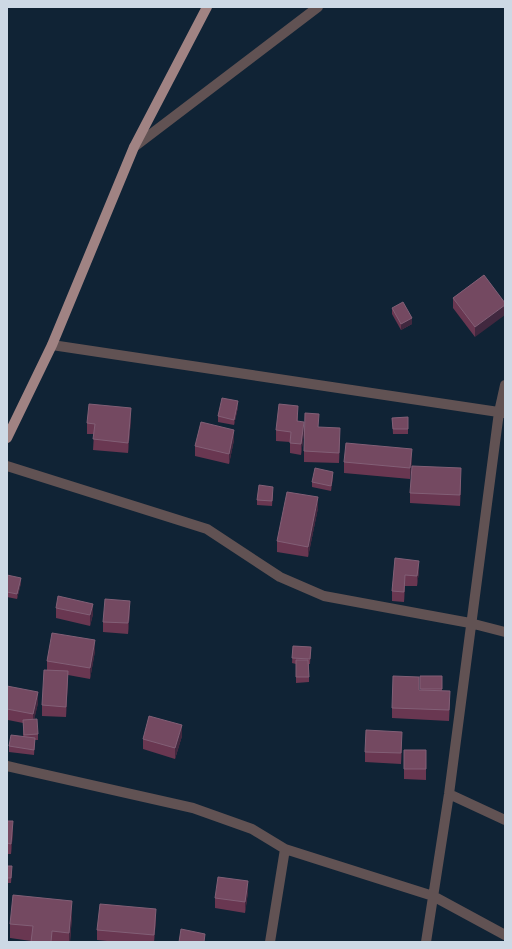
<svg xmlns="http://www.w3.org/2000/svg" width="512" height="949" viewBox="0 0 512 949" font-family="'IBM Plex Sans',sans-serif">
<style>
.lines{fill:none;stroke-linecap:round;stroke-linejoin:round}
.minor{stroke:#615253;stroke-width:10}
.primary{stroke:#a08383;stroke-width:10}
.wall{fill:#693751}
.shaded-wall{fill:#41283f}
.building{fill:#744961;stroke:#825f76}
</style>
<rect width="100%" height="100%" fill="#102335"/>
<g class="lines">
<path class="minor" d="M 134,147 L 318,7
M 52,345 L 505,413
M 7,466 L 207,529 L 280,577 L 324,596 L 470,623 L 505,632
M 7,766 L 193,808 L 252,829 L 285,849 L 433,896 L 505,935
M 449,794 L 505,820
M 270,942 L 285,849
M 426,942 L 449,794 L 499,412 L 505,385"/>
<path class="primary" d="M 7,438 L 52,345 L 134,147 L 207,7"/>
</g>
<path class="wall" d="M 484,275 L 475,337 L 453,308 L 453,298 Z
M 392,308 L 412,324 L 401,330 L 392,314 Z
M 238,407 L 234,425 L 218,422 L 218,416 Z
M 298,416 L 298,421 L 304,432 L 301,455 L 290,453 L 290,442 L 276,441 L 276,430 Z
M 408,417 L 408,434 L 393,434 L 392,418 Z
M 131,419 L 128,453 L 93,450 L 94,434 L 87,434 L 87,423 Z
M 319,427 L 340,438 L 339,463 L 304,462 L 304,451 Z
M 234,440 L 229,464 L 195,456 L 195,446 Z
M 412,459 L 410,479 L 344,473 L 344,462 Z
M 333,477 L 331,491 L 312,487 L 312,482 Z
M 461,479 L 460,506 L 410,503 L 410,493 Z
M 273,492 L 272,506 L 257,505 L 257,500 Z
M 318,508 L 308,557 L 277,552 L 277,541 Z
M 395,558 L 419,571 L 417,586 L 405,586 L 404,602 L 392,601 L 392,591 Z
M 7,575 L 21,583 L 17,599 L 7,597 Z
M 56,608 L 93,614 L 90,626 L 56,618 Z
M 130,611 L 128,634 L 103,632 L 103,622 Z
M 293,646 L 311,647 L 310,664 L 309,664 L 309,682 L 296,683 L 296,664 L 292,663 Z
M 95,651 L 90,679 L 68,675 L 66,717 L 42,716 L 42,705 L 47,670 L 47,661 Z
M 442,676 L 442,691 L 450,701 L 449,721 L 392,718 L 392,708 L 419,690 L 420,690 Z
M 7,686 L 38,703 L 34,719 L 38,734 L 38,740 L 35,740 L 34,755 L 9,752 L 9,746 L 23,737 L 23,723 L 8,720 L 7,726 Z
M 182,736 L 175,759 L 143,749 L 143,739 Z
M 402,742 L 401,764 L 365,762 L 365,752 Z
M 404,750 L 426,760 L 426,780 L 404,779 Z
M 7,821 L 13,832 L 11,854 L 7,854 Z
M 7,866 L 12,871 L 11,883 L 7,883 Z
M 248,892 L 245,913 L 215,908 L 215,898 Z
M 72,916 L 70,942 L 31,942 L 31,941 L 10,938 L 10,924 Z
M 156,920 L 154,942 L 117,942 L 97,940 L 97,930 Z"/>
<path class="shaded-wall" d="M 505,305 L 505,315 L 475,337 L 475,327 Z
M 412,318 L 412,324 L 401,330 L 401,324 Z
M 238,401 L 238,407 L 234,425 L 234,420 Z
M 298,406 L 298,416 L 297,431 L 297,421 Z
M 131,408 L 131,419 L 128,453 L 128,443 Z
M 304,422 L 304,432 L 301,455 L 301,444 Z
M 340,428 L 340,438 L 339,463 L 339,453 Z
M 234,430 L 234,440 L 229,464 L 229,454 Z
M 412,449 L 412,459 L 410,479 L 410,468 Z
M 461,468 L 461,479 L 460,506 L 460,495 Z
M 333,472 L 333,477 L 331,491 L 331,486 Z
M 318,497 L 318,508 L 308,557 L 308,547 Z
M 419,561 L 419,571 L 417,586 L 417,576 Z
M 405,575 L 405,586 L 404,602 L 404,592 Z
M 21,578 L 21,583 L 17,599 L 17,594 Z
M 130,601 L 130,611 L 128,634 L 128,623 Z
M 93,604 L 93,614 L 90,626 L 90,615 Z
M 95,640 L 95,651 L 90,679 L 90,668 Z
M 68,671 L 68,682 L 66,717 L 66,707 Z
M 38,692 L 38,703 L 33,725 L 33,714 Z
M 182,725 L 182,736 L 175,759 L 175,748 Z
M 402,732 L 402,742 L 401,764 L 401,753 Z
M 13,821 L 13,832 L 11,854 L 11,844 Z
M 248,881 L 248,892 L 245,913 L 245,902 Z
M 72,901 L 72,916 L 70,942 L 69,942 L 69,933 Z
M 156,909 L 156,920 L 154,942 L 154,935 Z"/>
<path class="building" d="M 484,275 L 505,303 L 505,305 L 475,327 L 453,298 Z
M 403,302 L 412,318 L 401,324 L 392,308 Z
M 222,398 L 238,401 L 234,420 L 218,416 Z
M 89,404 L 131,408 L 128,443 L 93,439 L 95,424 L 87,423 Z
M 279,404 L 298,406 L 297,421 L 304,422 L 301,444 L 290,443 L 291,432 L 276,430 Z
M 305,413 L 319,414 L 318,427 L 340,428 L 339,453 L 304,451 Z
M 408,417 L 408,429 L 393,429 L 392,418 Z
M 201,422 L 234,430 L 229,454 L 195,446 Z
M 346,443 L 412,449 L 410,468 L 344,462 Z
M 412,466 L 461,468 L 460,495 L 410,493 Z
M 315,468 L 333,472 L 331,486 L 312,482 Z
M 259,485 L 273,487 L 272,501 L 257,500 Z
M 287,492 L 318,497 L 308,547 L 277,541 Z
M 395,558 L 419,561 L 417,576 L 405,575 L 404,592 L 392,591 Z
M 7,575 L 21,578 L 17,594 L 7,592 Z
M 58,596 L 93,604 L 90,615 L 56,608 Z
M 105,599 L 130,601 L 128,623 L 103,622 Z
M 52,633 L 95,640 L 90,668 L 47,661 Z
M 293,646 L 311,647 L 310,659 L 292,658 Z
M 296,660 L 308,660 L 309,677 L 296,677 Z
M 44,670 L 68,671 L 66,707 L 42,705 Z
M 393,676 L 419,677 L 419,690 L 450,691 L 449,710 L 392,708 Z
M 420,676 L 442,676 L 442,689 L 420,689 Z
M 7,686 L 38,692 L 33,714 L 7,709 Z
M 149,716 L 182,725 L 175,748 L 143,739 Z
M 37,719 L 38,734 L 24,735 L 23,720 Z
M 366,730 L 402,732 L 401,753 L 365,752 Z
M 11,735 L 35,738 L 34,750 L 9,746 Z
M 404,750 L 426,750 L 426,769 L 404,769 Z
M 7,821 L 13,821 L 11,844 L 7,843 Z
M 7,866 L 12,866 L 11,878 L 7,878 Z
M 218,877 L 248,881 L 245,902 L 215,898 Z
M 13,895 L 72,901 L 69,933 L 52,931 L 51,942 L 31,942 L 33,926 L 10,924 Z
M 100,904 L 156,909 L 154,935 L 97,930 Z
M 181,929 L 205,934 L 204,942 L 179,942 Z"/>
<rect width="512" height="949" fill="none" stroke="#cdd9e5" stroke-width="16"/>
</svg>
